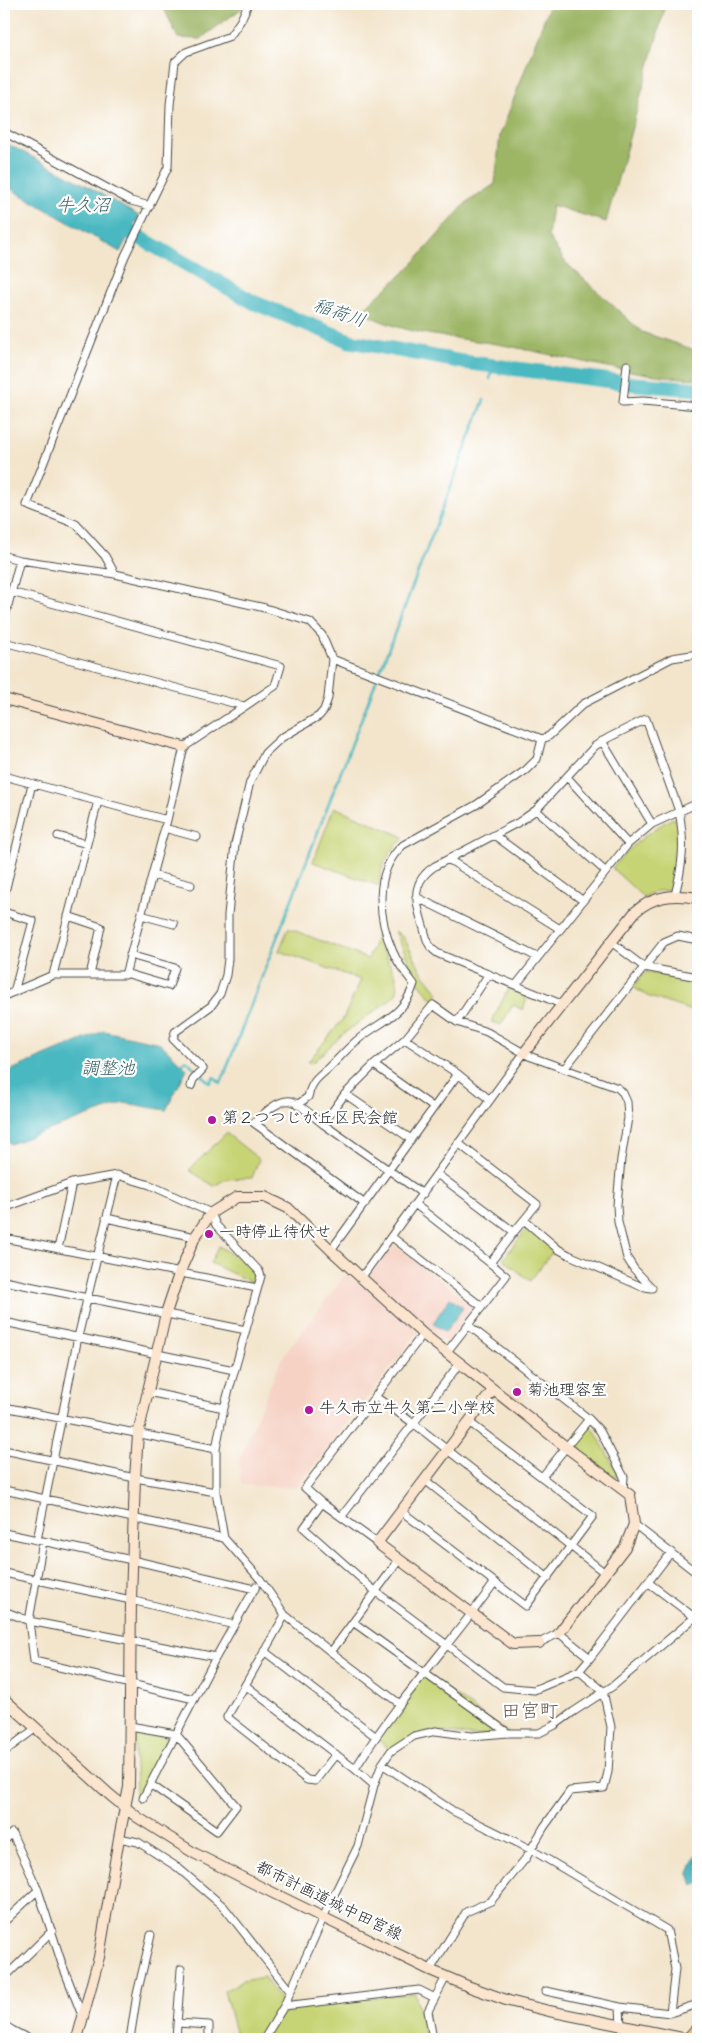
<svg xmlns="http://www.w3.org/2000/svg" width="702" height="2043" viewBox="0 0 702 2043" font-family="'Gochi Hand','Klee One',sans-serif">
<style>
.built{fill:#f6d2c4}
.green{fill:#c7d475;stroke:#798050}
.forest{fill:#9db666;stroke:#647048}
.water{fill:#49b8c1;stroke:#3a7276}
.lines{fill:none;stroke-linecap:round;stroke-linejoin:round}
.stream{stroke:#49b8c1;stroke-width:2.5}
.river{stroke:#49b8c1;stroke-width:15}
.street-casing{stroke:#494743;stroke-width:9}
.secondary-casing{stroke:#494743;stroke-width:12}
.primary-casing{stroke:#494743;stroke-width:12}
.street{stroke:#fff;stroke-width:7}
.secondary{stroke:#fbe5cf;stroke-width:10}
.primary{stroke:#f6be87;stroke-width:10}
.poi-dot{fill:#b5179e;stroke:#fff;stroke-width:2}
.labels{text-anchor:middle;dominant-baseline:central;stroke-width:4.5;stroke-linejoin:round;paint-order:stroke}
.poi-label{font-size:16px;fill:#2b2b2b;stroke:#fff;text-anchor:start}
.street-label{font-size:16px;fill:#2b2b2b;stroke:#fff}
.water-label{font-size:18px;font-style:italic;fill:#376367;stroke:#fff}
.quarter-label{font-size:19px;fill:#6f5b50;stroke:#fff}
</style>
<rect width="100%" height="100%" fill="#fff"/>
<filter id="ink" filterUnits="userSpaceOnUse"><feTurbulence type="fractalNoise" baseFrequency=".02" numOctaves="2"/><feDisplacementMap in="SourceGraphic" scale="10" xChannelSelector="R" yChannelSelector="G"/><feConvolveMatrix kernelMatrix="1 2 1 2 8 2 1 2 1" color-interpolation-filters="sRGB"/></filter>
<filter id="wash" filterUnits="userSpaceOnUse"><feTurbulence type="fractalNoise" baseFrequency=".0096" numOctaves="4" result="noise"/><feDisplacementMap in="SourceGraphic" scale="20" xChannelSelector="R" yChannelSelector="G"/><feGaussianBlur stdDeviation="1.12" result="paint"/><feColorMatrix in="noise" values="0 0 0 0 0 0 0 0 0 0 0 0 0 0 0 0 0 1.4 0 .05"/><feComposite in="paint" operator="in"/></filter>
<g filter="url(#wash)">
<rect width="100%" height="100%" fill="#f3e5cc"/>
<path class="built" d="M 392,1243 L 474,1306 L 447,1344 L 423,1326 L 296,1488 L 242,1485 L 239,1460 L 281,1359 L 346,1274 L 362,1286 Z
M 518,1382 L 526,1390 L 518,1401 L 509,1394 Z"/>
<path class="green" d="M 334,807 L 402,836 L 403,839 C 388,853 380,866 379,886 L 313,862 Z
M 673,818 L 677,820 C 680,845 678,862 673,887 L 670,890 L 657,891 L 643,897 L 612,868 C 630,847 648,831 673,818 Z
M 288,928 L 368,959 L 379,931 L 386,957 L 396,976 L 398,987 L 396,994 L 387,1002 L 343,1034 L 312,1063 L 308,1062 L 343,1019 L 361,980 L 279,951 Z
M 395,931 L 404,938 L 422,972 L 438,992 L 433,1000 L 411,973 L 413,971 Z
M 645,972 L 698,982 L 698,1013 L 647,996 L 633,987 Z
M 509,988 L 528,995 L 523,1010 L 513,1005 L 501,1025 L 491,1022 Z
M 226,1133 L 259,1159 L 252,1178 L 226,1179 L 214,1186 L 189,1170 Z
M 530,1225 L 556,1247 L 530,1281 L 503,1259 Z
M 219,1246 L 244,1262 L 257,1275 L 255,1284 L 210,1263 Z
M 586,1425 L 594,1429 L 618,1474 L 617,1477 L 614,1477 L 575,1447 L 572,1442 Z
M 423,1673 L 508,1733 L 472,1736 L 436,1731 L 414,1736 L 391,1751 L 375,1736 Z
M 134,1730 L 171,1737 L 142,1792 L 136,1795 Z
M 264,1977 L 284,2006 L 415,1993 L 426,2038 L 237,2039 L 224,1991 L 242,1981 Z"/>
<path class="forest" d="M 162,4 L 246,4 L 245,6 L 200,39 L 178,38 Z
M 550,4 L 666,4 L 606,222 L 552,205 L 548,236 L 565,262 L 642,332 L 698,351 L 698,379 C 634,376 571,358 508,346 C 461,337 404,337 361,311 L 408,269 L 466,203 L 495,184 L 500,135 Z"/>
<path class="water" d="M 4,142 L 86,185 L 139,216 L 120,252 L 4,185 Z
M 104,1031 L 160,1043 L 187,1069 L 166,1110 L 124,1103 L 10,1144 L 4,1131 L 4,1073 Z
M 450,1298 L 463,1308 L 445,1332 L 433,1323 Z
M 698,1851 L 698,1884 L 693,1885 L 689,1873 Z"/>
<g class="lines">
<path class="stream" d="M 490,379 L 492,366
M 380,671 L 484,400
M 180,1066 L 186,1060 L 210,1083 L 214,1077 L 221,1083 L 376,681"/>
<path class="river" d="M 121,227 L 255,303 L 350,341 L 463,362 L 635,384 L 698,389"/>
</g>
</g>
<g filter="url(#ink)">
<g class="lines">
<defs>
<path id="street" d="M 4,132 L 131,201 L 150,206
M 627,365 L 623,402 L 643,401 L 698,406
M 4,556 L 20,560 L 115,574 L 265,608 L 310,622 L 322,635 L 332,659 L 328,698 L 324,710 L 319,716 L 281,738 L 265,753 L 250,782 L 235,844 L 228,915 L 228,959 L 226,975 L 220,994 L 211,1006 L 175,1032 L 173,1039 L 203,1069 L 193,1080 L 191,1086
M 115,574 L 105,556 L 76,524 L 27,505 L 125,256 L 168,167 L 170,105 L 175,62 L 186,52 L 230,36 L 241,20 L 248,4
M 4,620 L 20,560
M 4,642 L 244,706
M 332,659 L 542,739 L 549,736 L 583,704 L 672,658 L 698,654
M 602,741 L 652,824
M 4,776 L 167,820
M 567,777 L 628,844
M 536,810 L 605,871
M 164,828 L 197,837
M 494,835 L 582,900
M 58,836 L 87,844
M 448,859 L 560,929
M 152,875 L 191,885
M 4,896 L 32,784
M 416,897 L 537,957
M 4,912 L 33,921 L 14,992
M 141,915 L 174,924
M 68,916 L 101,927 L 90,975
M 610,941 L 644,967 L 698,977
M 125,973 L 169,986 L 175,968 L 130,955
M 53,975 L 98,801
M 516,985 L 628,844 L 652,824 L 698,803
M 4,996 L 53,975 L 125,975 L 167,820 L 184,747 L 275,686 L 281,666 L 11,592
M 561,1004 L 439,954 C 428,948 427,940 424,929 C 416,903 409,883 435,866 L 519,822 L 536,810 L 595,746 L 608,738 L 646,719 L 679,811 C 685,843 683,864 675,895
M 457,1022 L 489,974
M 405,1039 L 458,1074 L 490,1100
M 374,1065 L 433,1107
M 564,1069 L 664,942 L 678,936 L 698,940
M 345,1094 L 411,1139
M 297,1105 L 308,1097 C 312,1080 318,1078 330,1067 C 338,1059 346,1050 355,1042 C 379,1021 403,1018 414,984 C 406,974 398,964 393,952 C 378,918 373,872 403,845 L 476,805 L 526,770 L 537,759 L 542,739
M 323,1124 L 423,1194
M 458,1143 L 537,1204 L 514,1232
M 437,1174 L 514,1232 L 490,1263 L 506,1276 L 446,1353
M 365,1204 L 254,1123 C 262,1115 278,1099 291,1101 C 299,1103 315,1118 323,1124 L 345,1094 L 374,1065 L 405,1039 L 433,1005 L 457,1022 L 487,1032 L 529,1056 L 618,1088 L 623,1093 L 627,1102 L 628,1118 L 621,1159 L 617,1205 L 618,1222 L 627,1258 L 634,1269 L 652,1288
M 416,1205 L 490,1263
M 4,1208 L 72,1183 L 117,1175 L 150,1185 L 211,1213 L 216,1225 L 259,1271 L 261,1276 L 224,1408 L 216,1449 L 216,1492 L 224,1538 L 260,1579 L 285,1615 L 331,1652 L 399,1560
M 106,1218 L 195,1237
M 524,1220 L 558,1249 L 569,1255 L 640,1286 L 651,1288
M 392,1237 L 481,1306
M 4,1238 L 257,1288
M 58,1249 L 72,1183
M 331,1250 L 458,1074
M 361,1278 L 524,1053
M 4,1281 L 246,1330
M 4,1322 L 234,1370
M 468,1325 L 589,1419 L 542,1477
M 148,1392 L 224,1408
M 376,1397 L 413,1423 L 605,1573
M 4,1407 L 216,1449
M 589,1419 L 600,1431 L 624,1477 L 623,1490
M 4,1450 L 135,1478 L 216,1492
M 425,1480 L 548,1578
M 4,1490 L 224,1538
M 322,1503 L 304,1528 L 375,1591 L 503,1687 L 534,1690 L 579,1671
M 401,1511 L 526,1606 L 593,1516 L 469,1422
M 342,1516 L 460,1363
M 634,1524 L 698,1574
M 4,1533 L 132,1560 L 255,1589
M 37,1540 L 78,1337 L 117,1175
M 43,1541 L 29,1621 L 216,1657
M 377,1543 L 322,1503 L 305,1488 L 423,1334
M 4,1573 L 131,1600 L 234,1625
M 649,1583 L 698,1620
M 4,1611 L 29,1621 L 34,1661 L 194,1699
M 285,1615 L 227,1717 L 307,1780 L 315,1781 L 336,1754
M 353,1622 L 508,1733
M 264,1651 L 375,1736
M 331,1652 L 400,1704
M 590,1658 L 671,1552
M 245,1685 L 355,1769 C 396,1702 450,1645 495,1582
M 130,1726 L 176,1734 L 236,1806 L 217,1831 L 150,1784
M 4,1752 L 36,1728
M 382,1764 L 453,1811 L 530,1849 L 667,1930 L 675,1969 L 670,2013
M 355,1769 L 374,1785
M 143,1798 L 216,1657 L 256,1586
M 119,1838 L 138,1842 L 177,1867 L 224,1907 L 290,1991
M 4,1841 L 12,1833 L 38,1890 L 62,1964 L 83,2018
M 4,1922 L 38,1890
M 430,1970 L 466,1912 L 491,1901 L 526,1858 L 544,1827 L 570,1791 L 604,1788 L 608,1772 L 611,1727 L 603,1691 L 579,1671 L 590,1658 L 559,1633 L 539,1643
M 4,1978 L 52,1931
M 546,1991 L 620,2007 L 670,2013 L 698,2004
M 284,2006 L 328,1907 L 358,1846 L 374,1785 L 382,1764 L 391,1751 L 414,1736 L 436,1731 L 472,1736 L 508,1733 L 539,1733 L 555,1725 L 573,1712 L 613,1686 L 694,1618
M 620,2007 L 621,2026
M 177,2023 L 209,2025 L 209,2039
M 4,2025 L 12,2030
M 9,2039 L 12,2030 L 29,2039
M 130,2039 L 137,1994 L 151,1935
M 176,2039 L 181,1969
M 264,2039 L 284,2006 L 419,1990 L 435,1998
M 433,2039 L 428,2011 L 446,1977"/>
<path id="secondary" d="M 4,699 L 184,747
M 524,1053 L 635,912 C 654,895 674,894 698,898
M 4,1215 L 5,1208
M 493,1390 L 377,1543 L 513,1644 L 539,1643
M 4,1699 L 110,1795 L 137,1817 L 194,1853 L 259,1886 L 430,1970 L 470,1987 L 509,2001 L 549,2011 L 687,2039
M 77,2039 L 99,1957 L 119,1838 L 129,1787 L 131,1600 L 135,1478 L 138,1434 L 166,1313 L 179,1274 L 195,1237 L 211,1213 L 237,1197 L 265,1197 L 288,1208 L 331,1250 L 423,1334 L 566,1447 L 630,1495 L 634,1524 L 625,1547 L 559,1633"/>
<path id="primary" d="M 687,2039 L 698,2027"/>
</defs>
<use href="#street" class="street-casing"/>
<use href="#secondary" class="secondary-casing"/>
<use href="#primary" class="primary-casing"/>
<use href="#street" class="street"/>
<use href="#secondary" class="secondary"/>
<use href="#primary" class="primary"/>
</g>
</g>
<g class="poi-dot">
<circle cx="212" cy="1120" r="5"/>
<circle cx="209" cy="1234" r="5"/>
<circle cx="517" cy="1392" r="5"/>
<circle cx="309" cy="1410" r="5"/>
</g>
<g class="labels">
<g class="poi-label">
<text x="222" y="1120">第２つつじが丘区民会館</text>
<text x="219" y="1234">一時停止待伏せ</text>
<text x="527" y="1392">菊池理容室</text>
<text x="319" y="1410">牛久市立牛久第二小学校</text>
</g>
<g class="street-label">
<text transform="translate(328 1903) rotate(26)">都市計画道城中田宮線</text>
</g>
<g class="water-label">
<text x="83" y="207">牛久沼</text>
<text transform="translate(339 315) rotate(19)">稲荷川</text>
<text x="108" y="1070">調整池</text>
</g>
<g class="quarter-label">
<text x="530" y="1713">田宮町</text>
</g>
</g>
<rect width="702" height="2043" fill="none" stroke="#fff" stroke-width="20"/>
</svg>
